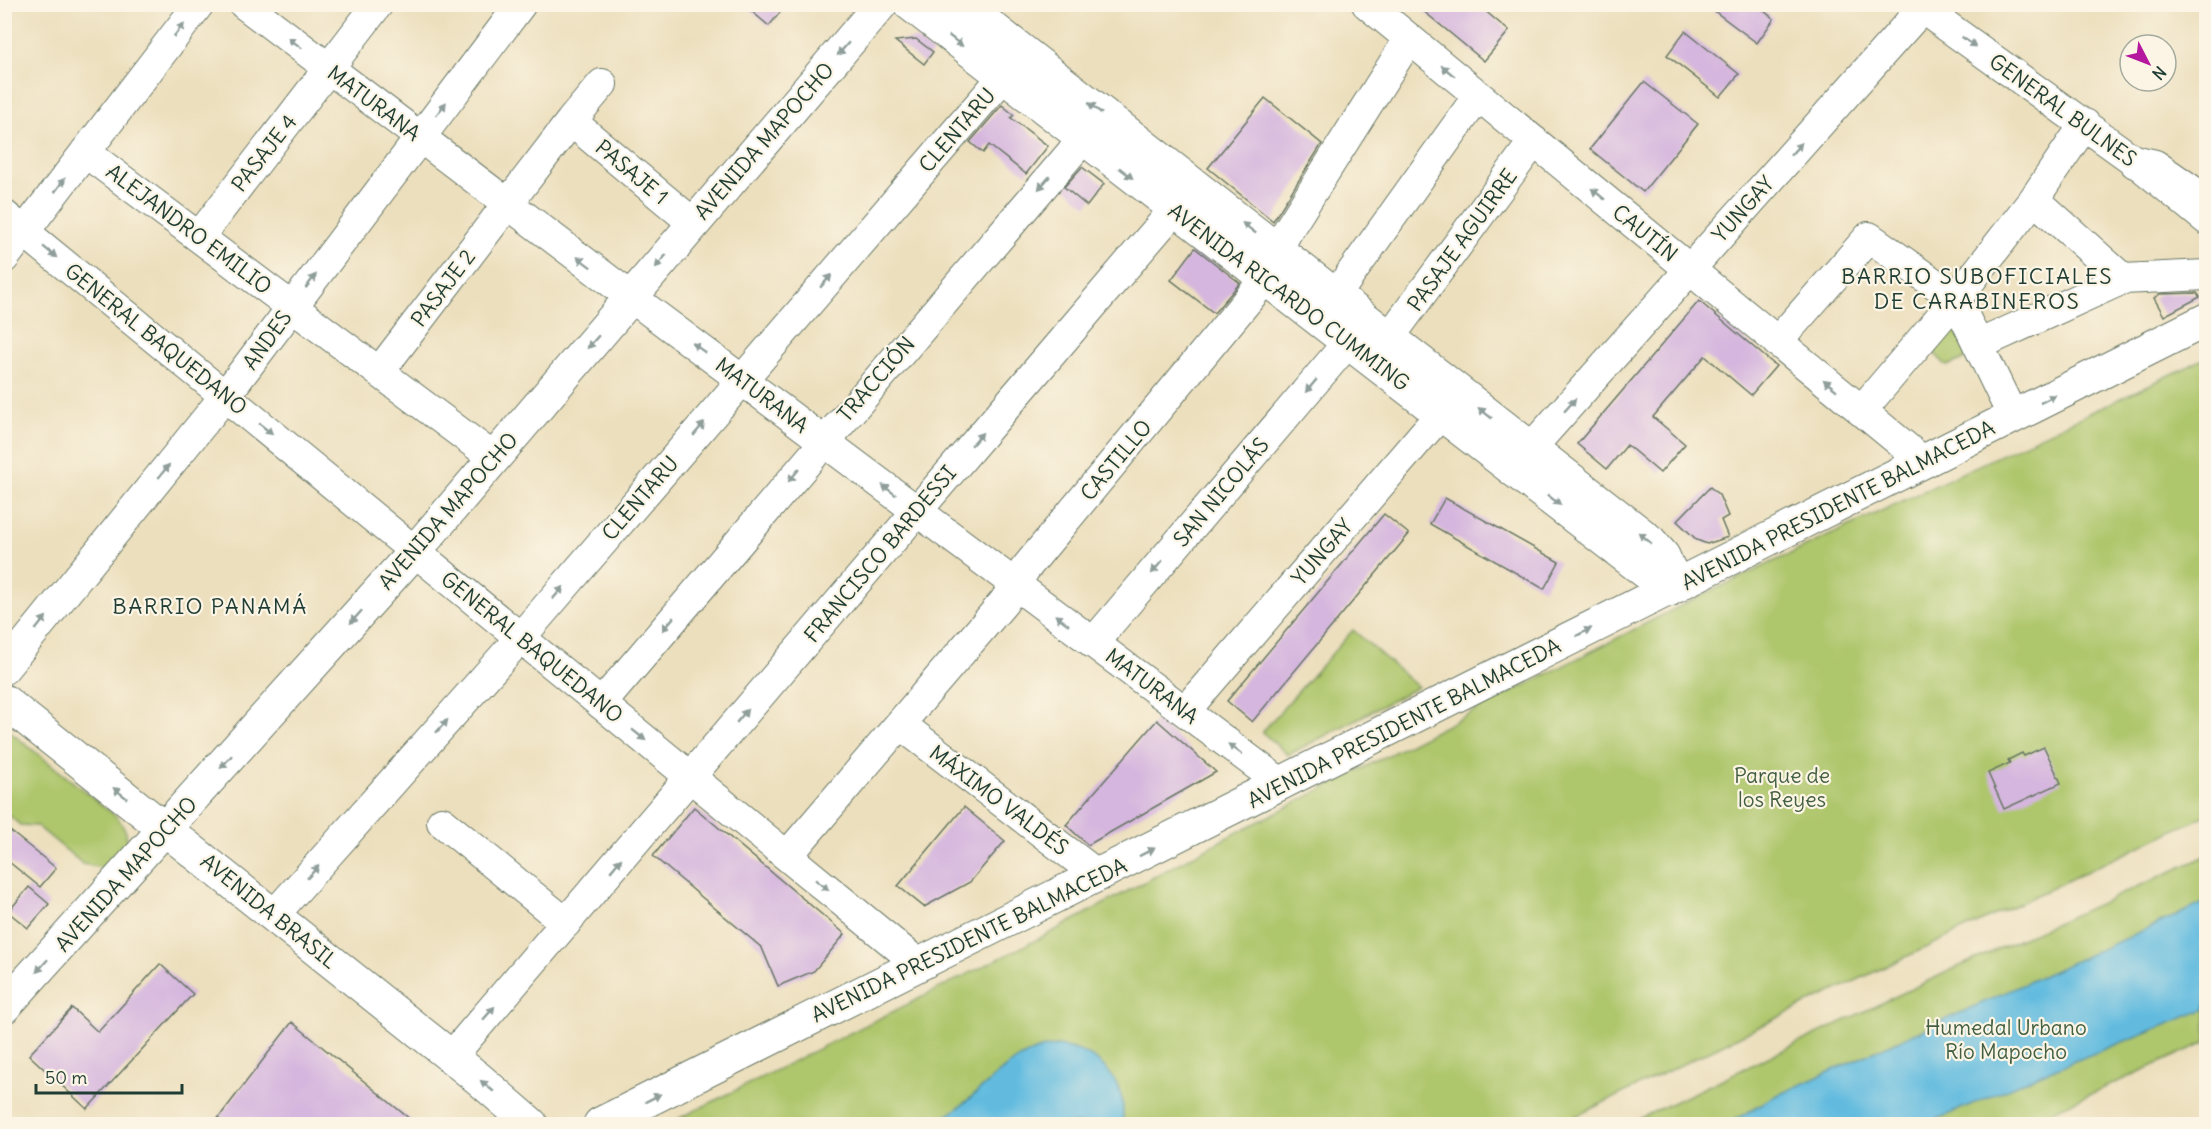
<svg xmlns="http://www.w3.org/2000/svg" width="2211" height="1129" viewBox="0 0 2211 1129" font-family="Delius,sans-serif">
<style>
.green{fill:#aec66c;stroke:#668250;stroke-width:1.5}
.water{fill:#62bbdf;stroke:#407c8a;stroke-width:1.5}
.building{fill:#d5b6de}
.lines{fill:none;stroke-linecap:round;stroke-linejoin:round}
.minor-casing{stroke:#677664;stroke-width:32}
.major-casing{stroke:#677664;stroke-width:35}
.minor{stroke:#fff;stroke-width:30}
.major{stroke:#fff;stroke-width:33}
.oneway{fill:#8f9e9a}
.labels{text-anchor:middle;dominant-baseline:central;stroke-width:4.5;stroke-linejoin:round;paint-order:stroke}
.street-label{font-size:21px;fill:#1f3d34;stroke:#fcf5e5}
.park-label{font-size:21px;fill:#435f42;stroke:#fcf5e5}
.neighbourhood-label{font-size:22px;letter-spacing:1.5px;fill:#1f3d34;stroke:#fcf5e5}
</style>
<rect width="100%" height="100%" fill="#fcf5e5"/>
<filter id="ink" filterUnits="userSpaceOnUse"><feTurbulence type="fractalNoise" baseFrequency=".0167" numOctaves="2"/><feDisplacementMap in="SourceGraphic" scale="12" xChannelSelector="R" yChannelSelector="G"/><feConvolveMatrix kernelMatrix="1 2 1 2 8 2 1 2 1" color-interpolation-filters="sRGB"/></filter>
<filter id="wash" filterUnits="userSpaceOnUse"><feTurbulence type="fractalNoise" baseFrequency=".008" numOctaves="4" result="noise"/><feDisplacementMap in="SourceGraphic" scale="24" xChannelSelector="R" yChannelSelector="G"/><feGaussianBlur stdDeviation="1.35" result="paint"/><feColorMatrix in="noise" values="0 0 0 0 0 0 0 0 0 0 0 0 0 0 0 0 0 1.4 0 .05"/><feComposite in="paint" operator="in"/></filter>
<g filter="url(#wash)">
<rect width="100%" height="100%" fill="#ecdfbd"/>
<path class="green" d="M 1961,318 L 1978,353 L 1947,366 L 1928,347 Z
M 2206,358 L 2206,815 L 1779,1017 L 1560,1124 L 668,1124 L 1052,932 L 1228,837 L 1688,602 Z
M 1353,630 L 1418,687 L 1288,755 L 1262,732 Z
M 4,727 L 118,818 L 126,832 L 128,846 L 107,869 L 83,864 L 37,826 L 20,825 L 5,812 Z
M 2206,856 L 2206,1042 L 2024,1124 L 1628,1124 L 1949,971 Z"/>
<path class="water" d="M 2206,902 L 2206,1009 L 2042,1074 L 1926,1124 L 1728,1124 L 1771,1098 Z
M 1057,1046 C 1098,1050 1129,1081 1122,1124 L 926,1124 C 977,1110 999,1051 1057,1046 Z"/>
<g id="blocks">
<path class="building" d="M 743,4 L 787,4 L 769,26 Z
M 1415,4 L 1477,4 L 1509,31 L 1484,61 Z
M 1705,4 L 1755,4 L 1774,19 L 1757,43 Z
M 1685,31 L 1739,74 L 1720,97 L 1667,55 Z
M 916,39 L 933,52 L 924,64 L 895,41 Z
M 1644,82 L 1698,124 L 1643,192 L 1590,149 Z
M 1265,98 L 1322,144 L 1273,221 L 1208,168 Z
M 1002,105 L 1014,115 L 1011,118 L 1048,146 L 1026,174 L 989,145 L 983,153 L 970,142 Z
M 1082,167 L 1104,184 L 1087,206 L 1064,187 Z
M 1195,248 L 1240,283 L 1214,313 L 1171,280 Z
M 2197,293 L 2200,297 L 2164,316 L 2154,298 L 2160,294 Z
M 1699,301 L 1776,366 L 1751,395 L 1705,356 L 1653,417 L 1685,444 L 1660,473 L 1627,445 L 1607,469 L 1577,444 Z
M 1710,487 L 1719,495 L 1728,516 L 1721,520 L 1728,537 L 1707,544 L 1697,540 L 1677,521 Z
M 1445,498 L 1559,562 L 1544,589 L 1430,524 Z
M 1384,514 L 1409,534 L 1252,722 L 1227,701 Z
M 1157,720 L 1216,772 L 1088,845 L 1066,825 Z
M 2044,747 L 2061,783 L 2004,809 L 1988,773 L 2010,763 L 2008,760 L 2022,753 L 2024,756 Z
M 694,807 L 845,934 L 814,971 L 778,986 L 762,948 L 653,856 Z
M 964,807 L 1005,841 L 970,882 L 924,907 L 898,886 Z
M 4,826 L 56,868 L 40,887 L 4,858 Z
M 29,887 L 49,904 L 28,928 L 8,912 Z
M 160,964 L 193,994 L 87,1109 L 29,1055 L 72,1008 L 98,1032 Z
M 292,1022 L 417,1125 L 213,1125 Z"/>
</g>
</g>
<g filter="url(#ink)">
<use href="#blocks" fill-opacity="0" stroke="#677664" stroke-width="1.5"/>
<g class="lines">
<defs>
<path id="minor" d="M 244,4 L 631,297 L 1282,784
M 1367,4 L 1924,462
M 1916,4 L 2136,162 L 2206,219
M 571,121 L 693,223
M 85,152 L 494,458
M 2034,199 L 2123,279
M 4,215 L 920,965
M 199,237 L 378,4
M 4,258 L 199,4
M 1335,296 L 1478,96
M 1389,338 L 1534,141
M 1777,342 L 1869,237 L 1956,299 L 2013,417
M 1978,345 L 2123,279 L 2206,275
M 379,372 L 571,121 L 602,84
M 1861,411 L 1956,299 L 2034,199 L 2085,124
M 1515,466 L 1926,4
M 1093,643 L 1349,341
M 4,669 L 225,396 L 521,4
M 601,704 L 1083,139
M 1185,711 L 1457,395
M 900,724 L 1099,876
M 442,822 L 566,923
M 787,856 L 1004,602 L 1025,569 L 1266,278 L 1277,250 L 1288,230 L 1409,39
M 274,915 L 520,638 L 1003,77
M 451,1057 L 1191,190"/>
<path id="major" d="M 910,4 L 1669,590
M 962,4 L 1650,541 L 1663,556 L 1677,586
M 2136,162 L 2154,166 L 2206,202
M 4,701 L 479,1079 L 531,1124
M 4,1007 L 415,551 L 881,4
M 600,1124 L 2206,320"/>
</defs>
<use href="#minor" class="minor-casing"/>
<use href="#major" class="major-casing"/>
<use href="#minor" class="minor"/>
<use href="#major" class="major"/>
</g>
<defs><path id="oneway-solid" d="M-6-.8H1V-3.2L6.5 0L1 3.2V.8H-6Z" transform="scale(1.5)"/></defs>
<g class="oneway">
<use href="#oneway-solid" transform="translate(179 30) rotate(-52)"/>
<use href="#oneway-solid" transform="translate(956 41) rotate(38)"/>
<use href="#oneway-solid" transform="translate(1969 42) rotate(35)"/>
<use href="#oneway-solid" transform="translate(295 43) rotate(-143)"/>
<use href="#oneway-solid" transform="translate(843 49) rotate(131)"/>
<use href="#oneway-solid" transform="translate(1448 71) rotate(-141)"/>
<use href="#oneway-solid" transform="translate(1095 108) rotate(-142)"/>
<use href="#oneway-solid" transform="translate(441 109) rotate(-53)"/>
<use href="#oneway-solid" transform="translate(1796 149) rotate(-48)"/>
<use href="#oneway-solid" transform="translate(1126 173) rotate(38)"/>
<use href="#oneway-solid" transform="translate(1044 183) rotate(131)"/>
<use href="#oneway-solid" transform="translate(60 185) rotate(-53)"/>
<use href="#oneway-solid" transform="translate(1598 194) rotate(-141)"/>
<use href="#oneway-solid" transform="translate(1249 228) rotate(-142)"/>
<use href="#oneway-solid" transform="translate(50 252) rotate(39)"/>
<use href="#oneway-solid" transform="translate(661 261) rotate(130)"/>
<use href="#oneway-solid" transform="translate(584 262) rotate(-143)"/>
<use href="#oneway-solid" transform="translate(311 281) rotate(-53)"/>
<use href="#oneway-solid" transform="translate(826 281) rotate(-49)"/>
<use href="#oneway-solid" transform="translate(593 342) rotate(131)"/>
<use href="#oneway-solid" transform="translate(699 348) rotate(-143)"/>
<use href="#oneway-solid" transform="translate(1830 385) rotate(-141)"/>
<use href="#oneway-solid" transform="translate(1311 386) rotate(130)"/>
<use href="#oneway-solid" transform="translate(2048 399) rotate(-27)"/>
<use href="#oneway-solid" transform="translate(1570 405) rotate(-49)"/>
<use href="#oneway-solid" transform="translate(1485 413) rotate(-142)"/>
<use href="#oneway-solid" transform="translate(266 429) rotate(39)"/>
<use href="#oneway-solid" transform="translate(699 429) rotate(-50)"/>
<use href="#oneway-solid" transform="translate(977 439) rotate(-49)"/>
<use href="#oneway-solid" transform="translate(164 471) rotate(-51)"/>
<use href="#oneway-solid" transform="translate(794 475) rotate(130)"/>
<use href="#oneway-solid" transform="translate(889 490) rotate(-143)"/>
<use href="#oneway-solid" transform="translate(1554 500) rotate(38)"/>
<use href="#oneway-solid" transform="translate(1645 538) rotate(-139)"/>
<use href="#oneway-solid" transform="translate(1157 567) rotate(130)"/>
<use href="#oneway-solid" transform="translate(558 593) rotate(-49)"/>
<use href="#oneway-solid" transform="translate(356 617) rotate(132)"/>
<use href="#oneway-solid" transform="translate(1062 620) rotate(-143)"/>
<use href="#oneway-solid" transform="translate(41 623) rotate(-51)"/>
<use href="#oneway-solid" transform="translate(668 624) rotate(130)"/>
<use href="#oneway-solid" transform="translate(1584 632) rotate(-27)"/>
<use href="#oneway-solid" transform="translate(742 716) rotate(-50)"/>
<use href="#oneway-solid" transform="translate(442 726) rotate(-48)"/>
<use href="#oneway-solid" transform="translate(639 735) rotate(39)"/>
<use href="#oneway-solid" transform="translate(1235 749) rotate(-143)"/>
<use href="#oneway-solid" transform="translate(226 762) rotate(132)"/>
<use href="#oneway-solid" transform="translate(120 793) rotate(-142)"/>
<use href="#oneway-solid" transform="translate(1147 852) rotate(-27)"/>
<use href="#oneway-solid" transform="translate(616 865) rotate(-50)"/>
<use href="#oneway-solid" transform="translate(313 872) rotate(-48)"/>
<use href="#oneway-solid" transform="translate(822 885) rotate(39)"/>
<use href="#oneway-solid" transform="translate(42 966) rotate(132)"/>
<use href="#oneway-solid" transform="translate(489 1013) rotate(-49)"/>
<use href="#oneway-solid" transform="translate(487 1086) rotate(-140)"/>
<use href="#oneway-solid" transform="translate(653 1098) rotate(-27)"/>
</g>
</g>
<g class="labels">
<g class="street-label">
<text transform="translate(374 103) rotate(37)">MATURANA</text>
<text transform="translate(2063 110) rotate(36)">GENERAL BULNES</text>
<text transform="translate(957 130) rotate(-49)">CLENTARU</text>
<text transform="translate(764 141) rotate(-49)">AVENIDA MAPOCHO</text>
<text transform="translate(264 153) rotate(-52)">PASAJE 4</text>
<text transform="translate(632 172) rotate(40)">PASAJE 1</text>
<text transform="translate(1743 209) rotate(-48)">YUNGAY</text>
<text transform="translate(189 229) rotate(37)">ALEJANDRO EMILIO</text>
<text transform="translate(1645 233) rotate(39)">CAUTÍN</text>
<text transform="translate(1462 240) rotate(-54)">PASAJE AGUIRRE</text>
<text transform="translate(443 288) rotate(-53)">PASAJE 2</text>
<text transform="translate(1289 297) rotate(37)">AVENIDA RICARDO CUMMING</text>
<text transform="translate(156 339) rotate(39)">GENERAL BAQUEDANO</text>
<text transform="translate(267 340) rotate(-54)">ANDES</text>
<text transform="translate(876 379) rotate(-49)">TRACCIÓN</text>
<text transform="translate(762 395) rotate(37)">MATURANA</text>
<text transform="translate(1116 460) rotate(-50)">CASTILLO</text>
<text transform="translate(1221 492) rotate(-50)">SAN NICOLÁS</text>
<text transform="translate(640 498) rotate(-49)">CLENTARU</text>
<text transform="translate(1838 505) rotate(-27)">AVENIDA PRESIDENTE BALMACEDA</text>
<text transform="translate(448 511) rotate(-49)">AVENIDA MAPOCHO</text>
<text transform="translate(1322 552) rotate(-49)">YUNGAY</text>
<text transform="translate(880 554) rotate(-50)">FRANCISCO BARDESSI</text>
<text transform="translate(532 647) rotate(39)">GENERAL BAQUEDANO</text>
<text transform="translate(1152 686) rotate(37)">MATURANA</text>
<text transform="translate(1404 723) rotate(-27)">AVENIDA PRESIDENTE BALMACEDA</text>
<text transform="translate(999 800) rotate(37)">MÁXIMO VALDÉS</text>
<text transform="translate(126 874) rotate(-48)">AVENIDA MAPOCHO</text>
<text transform="translate(269 911) rotate(39)">AVENIDA BRASIL</text>
<text transform="translate(969 940) rotate(-26)">AVENIDA PRESIDENTE BALMACEDA</text>
</g>
<g class="park-label">
<text x="1782" y="775">Parque de<tspan x="1782" dy="24">los Reyes</tspan></text>
<text x="2006" y="1027">Humedal Urbano<tspan x="2006" dy="24">Río Mapocho</tspan></text>
</g>
<g class="neighbourhood-label">
<text x="1977" y="276">BARRIO SUBOFICIALES<tspan x="1977" dy="25">DE CARABINEROS</tspan></text>
<text x="210" y="606">BARRIO PANAMÁ</text>
</g>
</g>
<rect width="2211" height="1129" fill="none" stroke="#fcf5e5" stroke-width="24"/>
<g transform="translate(2148 63) rotate(132)"><circle r="28" fill="#fcf5e5" stroke="#a4ab9e" stroke-width="1.5"/>
<path d="M0-4.5L10 22L0 15L-10 22Z" fill="#b5179e"/>
<text y="-9" font-size="16" font-weight="bold" text-anchor="middle" fill="#1f3d34">N</text>
</g>
<path d="M36 1084v9h146v-9" fill="none" stroke="#1f3d34" stroke-width="3"/>
<text x="45" y="1084" font-size="18" fill="#1f3d34" stroke="#fcf5e5" stroke-width="4.5" paint-order="stroke">50 m</text>
</svg>
